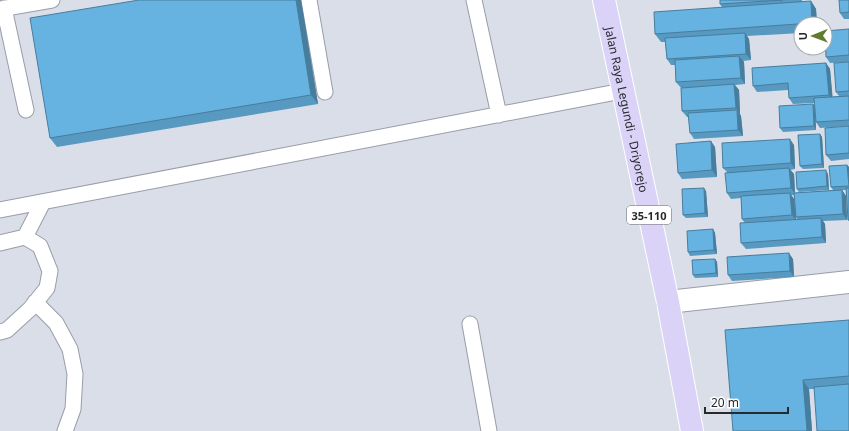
<svg xmlns="http://www.w3.org/2000/svg" width="849" height="431" viewBox="0 0 849 431" font-family="'Noto Sans',sans-serif">
<style>
.lines{fill:none;stroke-linecap:round;stroke-linejoin:round}
.service-casing{stroke:#999da7;stroke-width:17}
.minor-casing{stroke:#999da7;stroke-width:24}
.primary-casing{stroke:#fff;stroke-width:24}
.service{stroke:#fff;stroke-width:15}
.minor{stroke:#fff;stroke-width:22}
.primary{stroke:#dad3f7;stroke-width:22}
.wall{fill:#5899c1;fill-rule:evenodd}
.shaded-wall{fill:#477d9d}
.building{fill:#66b2e0;stroke:#477d9d}
.labels{text-anchor:middle;dominant-baseline:central;stroke-width:3;stroke-linejoin:round;paint-order:stroke}
.shield{fill:#fff;stroke:#68696c;stroke-width:1}
.shield-label{font-size:11px;font-weight:bold;fill:#27292d}
.street-label{font-size:12px;fill:#27292d;stroke:#fff}
</style>
<rect width="100%" height="100%" fill="#d9dee8"/>
<g class="lines">
<defs>
<path id="service" d="M 309,0 L 325,92
M 474,0 L 499,115
M 4,8 L 26,110
M 0,9 L 52,0
M 0,210 L 622,91
M 0,243 L 25,237
M 35,302 L 56,323 L 70,349 L 75,374 L 73,409 L 65,431
M 470,324 L 489,431
M 0,332 L 7,330 L 30,309 L 47,288 L 50,271 L 40,246 L 25,237 L 43,202"/>
<path id="minor" d="M 668,302 L 849,282"/>
<g id="primary">
<path id="s1" d="M 604,0 L 668,302 L 692,431"/>
</g>
</defs>
<use href="#service" class="service-casing"/>
<use href="#minor" class="minor-casing"/>
<use href="#primary" class="primary-casing"/>
<use href="#service" class="service"/>
<use href="#minor" class="minor"/>
<use href="#primary" class="primary"/>
</g>
<path class="wall" d="M 139,0 L 301,0 L 318,104 L 57,147 L 50,138 Z
M 720,0 L 802,0 L 802,2 L 811,1 L 816,9 L 817,24 L 801,24 L 801,33 L 747,36 L 749,39 L 751,60 L 743,61 L 744,62 L 745,84 L 735,85 L 739,90 L 740,114 L 741,116 L 743,136 L 694,139 L 690,133 L 689,117 L 687,117 L 682,111 L 681,88 L 676,82 L 675,65 L 671,65 L 667,59 L 665,42 L 661,42 L 655,34 L 722,7 L 720,4 Z
M 849,0 L 849,19 L 844,19 L 840,13 Z
M 849,29 L 849,62 L 830,63 L 826,57 Z
M 849,62 L 849,126 L 820,128 L 816,122 L 815,103 L 793,104 L 789,98 L 788,90 L 757,92 L 753,86 L 826,63 L 830,69 L 832,97 L 839,96 L 836,92 Z
M 813,104 L 815,107 L 816,130 L 783,132 L 780,128 Z
M 849,126 L 849,159 L 831,161 L 826,155 Z
M 820,134 L 822,137 L 824,168 L 803,169 L 800,166 Z
M 794,145 L 795,169 L 790,170 L 794,174 L 795,193 L 833,190 L 831,187 L 847,165 L 849,167 L 849,221 L 848,220 L 846,190 L 842,190 L 846,196 L 847,220 L 823,221 L 825,224 L 826,243 L 746,249 L 741,243 L 745,223 L 742,219 L 741,198 L 731,199 L 727,193 L 727,172 L 723,168 ZM 791,195 L 794,195 L 796,217 L 797,219 L 796,219 L 794,199 Z
M 715,147 L 717,177 L 682,179 L 678,173 Z
M 828,174 L 829,190 L 799,192 L 797,189 Z
M 706,191 L 708,217 L 686,218 L 683,215 Z
M 713,229 L 715,233 L 717,254 L 690,256 L 688,252 Z
M 715,259 L 717,262 L 718,277 L 695,278 L 693,275 Z
M 793,259 L 794,277 L 732,281 L 728,275 Z
M 849,320 L 849,431 L 814,389 L 809,389 L 812,431 L 733,431 Z"/>
<path class="shaded-wall" d="M 296,0 L 301,0 L 318,104 L 311,95 Z
M 811,1 L 816,9 L 817,24 L 813,24 L 812,23 Z
M 745,33 L 749,39 L 751,60 L 746,54 Z
M 739,56 L 744,62 L 745,84 L 741,78 Z
M 826,63 L 830,69 L 833,101 L 829,95 Z
M 734,84 L 739,90 L 740,114 L 736,108 Z
M 813,104 L 815,107 L 816,130 L 814,126 Z
M 737,110 L 741,116 L 743,136 L 738,130 Z
M 820,134 L 822,137 L 824,168 L 822,164 Z
M 790,139 L 794,145 L 795,169 L 791,163 Z
M 711,141 L 715,147 L 717,177 L 712,170 Z
M 847,165 L 849,167 L 849,187 L 849,186 Z
M 789,168 L 794,174 L 795,194 L 791,188 Z
M 826,170 L 828,174 L 829,190 L 827,186 Z
M 704,188 L 706,191 L 708,217 L 705,213 Z
M 842,190 L 846,196 L 847,220 L 843,214 Z
M 790,193 L 794,199 L 796,221 L 792,215 Z
M 821,218 L 825,224 L 826,243 L 822,237 Z
M 713,229 L 715,233 L 717,254 L 714,250 Z
M 789,253 L 793,259 L 794,277 L 790,271 Z
M 715,259 L 717,262 L 718,277 L 716,273 Z
M 803,380 L 809,389 L 812,431 L 807,431 Z"/>
<path class="building" d="M 139,0 L 296,0 L 311,95 L 50,138 L 30,18 Z
M 720,0 L 783,0 L 720,4 Z
M 839,0 L 849,0 L 849,12 L 840,13 Z
M 811,1 L 812,23 L 655,34 L 654,12 Z
M 849,29 L 849,55 L 826,57 L 825,31 Z
M 745,33 L 746,54 L 667,59 L 665,38 Z
M 739,56 L 741,78 L 676,82 L 675,60 Z
M 849,62 L 849,91 L 836,92 L 834,63 Z
M 826,63 L 829,95 L 789,98 L 788,83 L 753,86 L 752,68 Z
M 734,84 L 736,108 L 682,111 L 681,88 Z
M 849,96 L 849,120 L 816,122 L 814,98 Z
M 813,104 L 814,126 L 780,128 L 779,106 Z
M 737,110 L 738,130 L 690,133 L 688,113 Z
M 849,126 L 849,153 L 826,155 L 825,128 Z
M 820,134 L 822,164 L 800,166 L 798,135 Z
M 790,139 L 791,163 L 723,168 L 722,143 Z
M 711,141 L 712,170 L 678,173 L 676,144 Z
M 847,165 L 849,186 L 831,187 L 829,166 Z
M 789,168 L 791,188 L 727,193 L 725,173 Z
M 826,170 L 827,186 L 797,189 L 796,172 Z
M 704,188 L 705,213 L 683,215 L 682,189 Z
M 846,188 L 849,188 L 849,220 L 848,220 Z
M 842,190 L 843,214 L 796,217 L 794,193 Z
M 790,193 L 792,215 L 742,219 L 741,196 Z
M 821,218 L 822,237 L 741,243 L 740,223 Z
M 713,229 L 714,250 L 688,252 L 687,231 Z
M 789,253 L 790,271 L 728,275 L 727,257 Z
M 715,259 L 716,273 L 693,275 L 692,260 Z
M 849,320 L 849,376 L 803,380 L 807,431 L 733,431 L 725,330 Z
M 849,384 L 849,431 L 817,431 L 814,387 Z"/>
<g class="labels">
<rect class="shield" x="627" y="206" width="44" height="18" rx="3"/>
<g class="shield-label">
<text x="649" y="215">35-110</text>
</g>
<g class="street-label">
<text stroke="none"><textPath href="#s1" startOffset="112">Jalan Raya Legundi - Driyorejo</textPath></text>
</g>
</g>
<g transform="translate(813 36) rotate(269)"><circle r="19" fill="#ffffff" stroke="#a9a9ab"/>
<path d="M0-3L7 15L0 10L-7 15Z" fill="#627c2f"/>
<text y="-6" font-size="11" font-weight="bold" text-anchor="middle" fill="#27292d">U</text>
</g>
<path d="M705 407v6h83v-6" fill="none" stroke="#27292d" stroke-width="2"/>
<text x="711" y="407" font-size="12" fill="#27292d" stroke="#ffffff" stroke-width="3" paint-order="stroke">20 m</text>
</svg>
